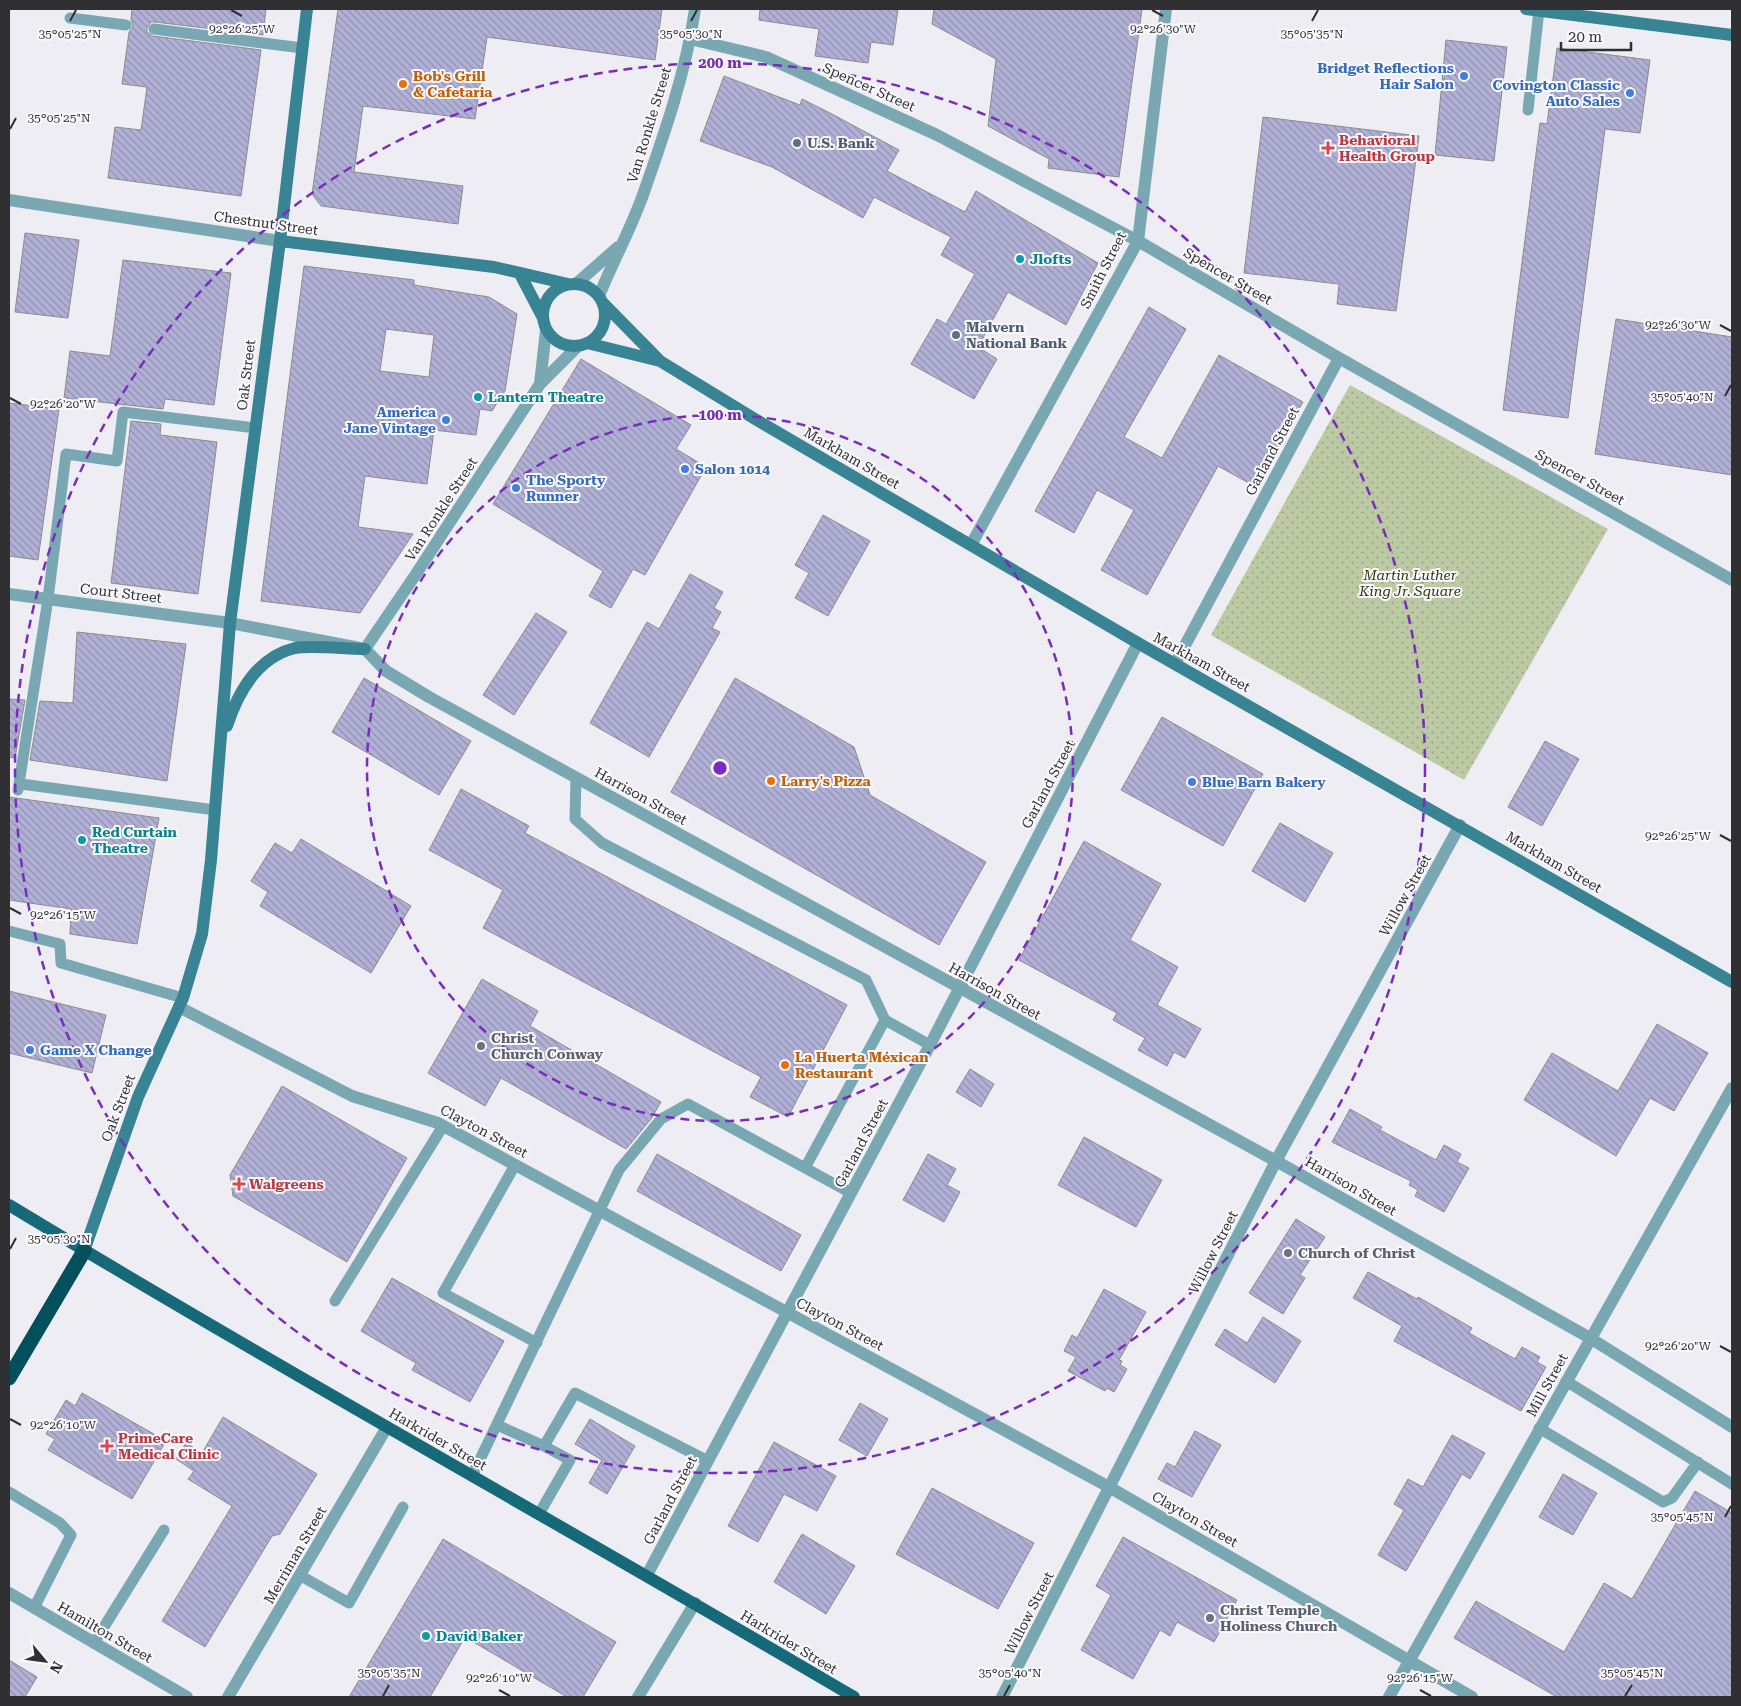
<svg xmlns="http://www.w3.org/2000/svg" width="1741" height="1706" viewBox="0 0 1741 1706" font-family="'Roboto Serif',serif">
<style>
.park{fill:url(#park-dots)}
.building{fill:url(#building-back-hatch);stroke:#8b8b8f;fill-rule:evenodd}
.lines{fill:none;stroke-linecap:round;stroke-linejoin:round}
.lane{stroke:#79a8b2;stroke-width:11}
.street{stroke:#79a8b2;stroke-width:12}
.secondary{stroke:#388494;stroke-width:12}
.primary{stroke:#156978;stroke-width:12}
.highway{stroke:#03505d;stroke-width:15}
.ticks{fill:none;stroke:#303032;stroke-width:2}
.ring{fill:none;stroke:#7b2cbf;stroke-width:2.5;stroke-dasharray:9 6}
.shop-dot{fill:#3f7fe0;stroke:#fbfbff;stroke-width:2}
.food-dot{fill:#e8710a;stroke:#fbfbff;stroke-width:2}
.service-dot{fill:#5c6f8a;stroke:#fbfbff;stroke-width:2}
.health-dot{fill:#e0444e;stroke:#fbfbff;stroke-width:2}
.culture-dot{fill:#0f9aa8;stroke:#fbfbff;stroke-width:2}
.worship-dot{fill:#6b7280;stroke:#fbfbff;stroke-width:2}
.labels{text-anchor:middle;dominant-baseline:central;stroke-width:4;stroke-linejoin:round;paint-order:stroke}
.shop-label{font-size:14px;font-weight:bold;fill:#366cbe;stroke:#fbfbff;text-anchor:start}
.food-label{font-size:14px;font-weight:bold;fill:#c56008;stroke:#fbfbff;text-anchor:start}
.street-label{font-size:14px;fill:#303032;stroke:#fbfbff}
.health-label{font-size:14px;font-weight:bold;fill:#be3a42;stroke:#fbfbff;text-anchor:start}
.service-label{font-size:14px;font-weight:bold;fill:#4e5e75;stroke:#fbfbff;text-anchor:start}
.culture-label{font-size:14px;font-weight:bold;fill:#0d838f;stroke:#fbfbff;text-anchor:start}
.park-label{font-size:14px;font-style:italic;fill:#2b370b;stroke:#fbfbff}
.worship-label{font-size:14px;font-weight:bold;fill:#5b616d;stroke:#fbfbff;text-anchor:start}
.ticks-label{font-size:12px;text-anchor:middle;fill:#303032;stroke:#fbfbff;stroke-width:4;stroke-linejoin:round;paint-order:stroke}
.centre{fill:#7b2cbf;stroke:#fbfbff;stroke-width:2.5}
.ring-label{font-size:15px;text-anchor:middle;font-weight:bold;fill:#7b2cbf;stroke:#fbfbff;stroke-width:4;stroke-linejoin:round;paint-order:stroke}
</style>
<defs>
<pattern id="park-dots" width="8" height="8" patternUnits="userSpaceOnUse" patternTransform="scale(1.25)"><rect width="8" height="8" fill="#bccaa4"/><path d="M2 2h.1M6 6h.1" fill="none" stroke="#99a486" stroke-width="1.8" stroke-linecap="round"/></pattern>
<pattern id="building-back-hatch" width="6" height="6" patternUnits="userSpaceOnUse" patternTransform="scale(1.25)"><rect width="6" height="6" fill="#b1b1d7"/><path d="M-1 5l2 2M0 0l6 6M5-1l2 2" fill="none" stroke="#9090af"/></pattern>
</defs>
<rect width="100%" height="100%" fill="#ededf3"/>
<path class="park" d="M 1350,385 L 1608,529 L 1464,780 L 1211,635 Z"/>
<path class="building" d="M 132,9 L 266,9 L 263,35 L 155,22 L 151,22 L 147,28 L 147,32 L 153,36 L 261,50 L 241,196 L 108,178 L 115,127 L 141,130 L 147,87 L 122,84 L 129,32 L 133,26 L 131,19 Z
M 338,9 L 662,9 L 655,60 L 487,37 L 475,119 L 363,106 L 354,172 L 463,186 L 458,224 L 321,206 L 312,194 Z
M 760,9 L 898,9 L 893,45 L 871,42 L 868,63 L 815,56 L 819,29 L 759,20 Z
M 934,9 L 1142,9 L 1119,177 L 1048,168 L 1049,159 L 988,126 L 996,59 L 932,24 Z
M 1446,40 L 1507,47 L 1494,161 L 1435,155 Z
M 1557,48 L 1650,60 L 1640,133 L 1605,129 L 1568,418 L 1503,410 L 1540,123 L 1547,124 Z
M 724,76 L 800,105 L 802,99 L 830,113 L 899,150 L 887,171 L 965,212 L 976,191 L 1098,263 L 1066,325 L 1008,292 L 978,347 L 997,359 L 974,399 L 911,364 L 937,319 L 946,324 L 975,274 L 941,255 L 951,237 L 874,197 L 863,218 L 772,167 L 700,141 Z
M 1263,117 L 1419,136 L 1396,311 L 1337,304 L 1339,284 L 1244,273 Z
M 25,233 L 79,240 L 68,318 L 15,312 Z
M 123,260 L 231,273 L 214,405 L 165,399 L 163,409 L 64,398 L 70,351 L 110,356 Z
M 304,266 L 414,280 L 414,285 L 489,297 L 517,314 L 505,391 L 492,411 L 480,409 L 476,435 L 434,430 L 427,484 L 365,476 L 358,527 L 413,534 L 360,613 L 261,601 ZM 386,329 L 434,335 L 429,377 L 380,371 Z
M 1149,307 L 1186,329 L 1124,437 L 1162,458 L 1219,355 L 1303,402 L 1256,487 L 1218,466 L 1147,595 L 1101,570 L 1134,510 L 1097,490 L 1074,533 L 1035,511 Z
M 1616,319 L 1732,337 L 1732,475 L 1595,454 Z
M 581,359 L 691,425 L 676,449 L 706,467 L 645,575 L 633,569 L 611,608 L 589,596 L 603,571 L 493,504 Z
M 9,403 L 59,409 L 38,560 L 9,556 Z
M 131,421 L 161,424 L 160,435 L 217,442 L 198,594 L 111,583 Z
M 823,515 L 870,541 L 828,616 L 795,598 L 809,573 L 795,565 Z
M 690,574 L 723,592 L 714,608 L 721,612 L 712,628 L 720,632 L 649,757 L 590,723 L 647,622 L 659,629 Z
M 536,613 L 567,632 L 514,715 L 483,695 Z
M 77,632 L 186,644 L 167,781 L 30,760 L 40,701 L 73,703 Z
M 364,678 L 471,741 L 439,795 L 332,732 Z
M 735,678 L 854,747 L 870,795 L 986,862 L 939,945 L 671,792 Z
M 9,699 L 25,700 L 15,758 L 9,757 Z
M 1162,717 L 1263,774 L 1223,846 L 1121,790 Z
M 1545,741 L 1579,759 L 1542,826 L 1508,807 Z
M 461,789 L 529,826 L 525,833 L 847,1005 L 788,1117 L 750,1097 L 761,1077 L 483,928 L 503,890 L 429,850 Z
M 9,797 L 159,818 L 137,944 L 70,934 L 71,909 L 9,900 Z
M 1280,823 L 1333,853 L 1305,902 L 1252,871 Z
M 301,839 L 411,906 L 371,973 L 260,906 L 268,892 L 251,881 L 275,843 L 292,853 Z
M 1084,841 L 1161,884 L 1130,940 L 1178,967 L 1157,1005 L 1201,1029 L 1185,1058 L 1174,1052 L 1167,1066 L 1138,1050 L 1145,1038 L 1113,1020 L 1117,1013 L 1019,960 Z
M 482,979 L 538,1011 L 530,1026 L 661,1102 L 651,1119 L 626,1149 L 501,1078 L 485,1106 L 428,1073 Z
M 9,991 L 106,1015 L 92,1073 L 9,1053 Z
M 1657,1024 L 1708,1053 L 1674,1111 L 1650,1098 L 1616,1156 L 1524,1100 L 1552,1053 L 1618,1091 Z
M 970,1069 L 994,1084 L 981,1107 L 956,1092 Z
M 282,1086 L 407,1158 L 347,1262 L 233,1196 L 230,1175 Z
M 1350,1109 L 1382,1127 L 1380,1130 L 1436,1160 L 1444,1145 L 1461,1154 L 1457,1162 L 1469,1168 L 1444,1212 L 1415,1196 L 1418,1190 L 1409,1185 L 1411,1181 L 1332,1142 Z
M 1084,1137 L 1162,1180 L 1136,1227 L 1058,1185 Z
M 657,1154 L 801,1235 L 781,1271 L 637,1191 Z
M 928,1154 L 956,1169 L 947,1185 L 960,1192 L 944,1222 L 903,1200 Z
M 1296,1219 L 1325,1237 L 1300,1275 L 1305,1278 L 1283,1314 L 1249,1293 Z
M 1368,1272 L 1417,1299 L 1418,1297 L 1472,1328 L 1469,1333 L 1515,1359 L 1522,1347 L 1540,1357 L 1537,1362 L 1546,1367 L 1521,1411 L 1394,1341 L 1402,1326 L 1353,1298 Z
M 392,1278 L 504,1341 L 470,1402 L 412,1370 L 416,1363 L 361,1331 Z
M 1104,1289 L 1146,1312 L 1119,1360 L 1122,1361 L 1120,1365 L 1127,1369 L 1114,1392 L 1107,1388 L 1105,1391 L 1068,1371 L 1076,1357 L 1064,1351 L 1072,1335 L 1077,1338 Z
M 1263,1317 L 1301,1341 L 1275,1383 L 1215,1345 L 1225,1329 L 1247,1343 Z
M 82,1393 L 166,1441 L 132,1499 L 48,1450 L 55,1439 L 46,1434 L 66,1400 L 75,1406 Z
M 860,1403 L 888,1419 L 867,1456 L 839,1440 Z
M 223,1417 L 317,1474 L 280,1534 L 272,1536 L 205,1647 L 162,1621 L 232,1506 L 188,1479 L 194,1471 L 176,1459 L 186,1443 L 202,1453 Z
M 590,1419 L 635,1446 L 607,1494 L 589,1483 L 602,1460 L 575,1444 Z
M 1195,1431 L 1221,1445 L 1192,1497 L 1158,1479 L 1167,1463 L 1175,1467 Z
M 1452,1435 L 1485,1453 L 1470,1479 L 1462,1474 L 1406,1571 L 1378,1555 L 1404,1510 L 1394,1504 L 1408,1479 L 1423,1487 Z
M 774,1442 L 836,1476 L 817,1511 L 784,1494 L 758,1542 L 728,1526 Z
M 1563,1474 L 1597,1493 L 1573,1535 L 1539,1517 Z
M 932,1488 L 1034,1543 L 998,1609 L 896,1554 Z
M 1695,1491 L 1732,1513 L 1732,1697 L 1557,1697 L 1454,1638 L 1476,1601 L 1564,1652 L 1604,1583 L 1632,1599 Z
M 802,1534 L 855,1566 L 826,1614 L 774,1582 Z
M 1123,1537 L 1237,1600 L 1214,1642 L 1177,1622 L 1170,1636 L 1160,1630 L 1133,1679 L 1081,1650 L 1111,1595 L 1096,1586 Z
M 443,1539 L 616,1642 L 583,1697 L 567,1697 L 465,1637 L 430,1697 L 349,1697 Z
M 9,1660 L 37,1677 L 25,1697 L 9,1697 Z"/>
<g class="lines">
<path class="lane" d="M 70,18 L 126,25
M 154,29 L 302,48
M 1528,110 L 1539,10
M 576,777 L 575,819 L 602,843 L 866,980 L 885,1020 L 930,1045
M 21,784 L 215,810
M 18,790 L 48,599 L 66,454 L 117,461 L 123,412 L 256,428
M 9,931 L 60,944 L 61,963 L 183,998
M 515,1165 L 443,1293 L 537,1343
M 805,1168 L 885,1020
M 335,1301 L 443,1126
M 1566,1381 L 1732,1484
M 497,1425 L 544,1446 L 575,1393 L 708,1461
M 1539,1428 L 1663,1502 L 1672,1498 L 1698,1462
M 472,1476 L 619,1170 L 661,1119 L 688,1104 L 851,1193
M 9,1492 L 60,1523 L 71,1535 L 34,1608
M 539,1514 L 570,1460 L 544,1446
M 301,1576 L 349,1603 L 403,1507
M 94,1643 L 164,1530"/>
<path class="street" d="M 690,39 L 766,57 L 937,135 L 1138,241 L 1339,358 L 1732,580
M 9,200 L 280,241
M 576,284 L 618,247
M 599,296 C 613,261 632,227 644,192 C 665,132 686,72 695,9
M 540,384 L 546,330
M 971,545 L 1138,241 L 1166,9
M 9,594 L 230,623 L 365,649 L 386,671 L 429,697 L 1276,1161 L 1590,1338 L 1732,1427
M 365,649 L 416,574 L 540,384 L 578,346
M 1175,664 L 1339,358
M 179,1007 L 352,1096 L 438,1123 L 1109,1487 L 1472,1697
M 647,1575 L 930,1045 L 1138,643
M 9,1593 L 187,1697
M 228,1697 L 387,1427
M 638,1697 L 695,1603
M 1002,1697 L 1276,1161 L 1460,825
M 1389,1697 L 1732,1088"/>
<path class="secondary" d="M 1526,9 L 1732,35
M 280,241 L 494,267 L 568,284
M 520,274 L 543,318
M543 315a31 31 0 1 1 62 0a31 31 0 1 1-62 0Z
M 602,302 L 660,361 L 755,419 L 1138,643 L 1732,982
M 587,343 L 660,361
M 227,726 C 238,692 258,657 295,648 C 312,645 346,649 365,649
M 84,1251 L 138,1097 L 183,998 L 202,934 L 211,860 L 230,623 L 280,241 L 307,9"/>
<path class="primary" d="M 9,1205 C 288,1374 573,1531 854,1697"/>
<path class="highway" d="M 9,1378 L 84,1251"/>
</g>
<path class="ticks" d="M 231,10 L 242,16M 1152,10 L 1163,16M 70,21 L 76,10M 691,21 L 697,10M 1312,21 L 1318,10M 10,129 L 16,118M 1720,325 L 1731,331M 1725,396 L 1731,385M 10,398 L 21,404M 1720,835 L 1731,841M 10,908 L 21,914M 10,1249 L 16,1238M 1720,1346 L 1731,1352M 10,1419 L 21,1425M 1725,1517 L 1731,1506M 499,1690 L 510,1696M 1420,1690 L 1431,1696M 383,1696 L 389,1685M 1004,1696 L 1010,1685M 1625,1696 L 1632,1685"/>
<g class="ring">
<circle cx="720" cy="768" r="353"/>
<circle cx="720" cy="768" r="705"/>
</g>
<g class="shop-dot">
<circle cx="1464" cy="76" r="5"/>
<circle cx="1630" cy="93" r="5"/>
<circle cx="446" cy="420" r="5"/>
<circle cx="685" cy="469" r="5"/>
<circle cx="516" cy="488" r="5"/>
<circle cx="1192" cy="782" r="5"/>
<circle cx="30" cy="1050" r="5"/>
</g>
<g class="food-dot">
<circle cx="403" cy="84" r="5"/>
<circle cx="771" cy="781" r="5"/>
<circle cx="785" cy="1065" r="5"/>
</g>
<g class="service-dot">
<circle cx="797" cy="143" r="5"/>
<circle cx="956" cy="335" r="5"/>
</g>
<g class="health-dot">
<path d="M1325.5 140.5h5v5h5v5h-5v5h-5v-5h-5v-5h5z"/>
<path d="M236.5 1176.5h5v5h5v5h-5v5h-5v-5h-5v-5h5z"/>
<path d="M104.5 1438.5h5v5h5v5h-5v5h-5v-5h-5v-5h5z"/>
</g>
<g class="culture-dot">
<circle cx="1020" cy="259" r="5"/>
<circle cx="478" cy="397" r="5"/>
<circle cx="82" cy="840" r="5"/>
<circle cx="426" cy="1636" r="5"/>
</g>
<g class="worship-dot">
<circle cx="481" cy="1046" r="5"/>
<circle cx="1288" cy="1253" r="5"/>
<circle cx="1210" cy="1618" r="5"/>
</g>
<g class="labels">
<g class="shop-label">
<text x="1454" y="68" text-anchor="end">Bridget Reflections<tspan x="1454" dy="16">Hair Salon</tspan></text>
<text x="1620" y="85" text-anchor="end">Covington Classic<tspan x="1620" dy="16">Auto Sales</tspan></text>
<text x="436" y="412" text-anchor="end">America<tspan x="436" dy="16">Jane Vintage</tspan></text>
<text x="695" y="469">Salon 1014</text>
<text x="526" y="480">The Sporty<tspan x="526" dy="16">Runner</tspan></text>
<text x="1202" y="782">Blue Barn Bakery</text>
<text x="40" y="1050">Game X Change</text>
</g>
<g class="food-label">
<text x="413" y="76">Bob's Grill<tspan x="413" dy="16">&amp; Cafetaria</tspan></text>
<text x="781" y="781">Larry's Pizza</text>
<text x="795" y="1057">La Huerta Méxican<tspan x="795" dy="16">Restaurant</tspan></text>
</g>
<g class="street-label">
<text transform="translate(869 87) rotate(24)">Spencer Street</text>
<text transform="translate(649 125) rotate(-73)">Van Ronkle Street</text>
<text transform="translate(266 223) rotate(8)">Chestnut Street</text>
<text transform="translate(1103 270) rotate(-63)">Smith Street</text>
<text transform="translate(1228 276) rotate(30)">Spencer Street</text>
<text transform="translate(246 375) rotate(-83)">Oak Street</text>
<text transform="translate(1272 451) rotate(-62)">Garland Street</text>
<text transform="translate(852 458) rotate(30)">Markham Street</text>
<text transform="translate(1580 477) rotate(29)">Spencer Street</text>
<text transform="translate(441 509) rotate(-57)">Van Ronkle Street</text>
<text transform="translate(121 593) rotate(7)">Court Street</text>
<text transform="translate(1202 662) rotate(29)">Markham Street</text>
<text transform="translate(1048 784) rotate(-62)">Garland Street</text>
<text transform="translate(641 796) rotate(29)">Harrison Street</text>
<text transform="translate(1554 862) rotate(30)">Markham Street</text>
<text transform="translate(1405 895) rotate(-61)">Willow Street</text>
<text transform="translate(995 991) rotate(29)">Harrison Street</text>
<text transform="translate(118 1108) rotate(-69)">Oak Street</text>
<text transform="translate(484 1131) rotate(28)">Clayton Street</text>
<text transform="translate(861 1143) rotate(-62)">Garland Street</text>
<text transform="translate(1351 1186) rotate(30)">Harrison Street</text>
<text transform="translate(1213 1252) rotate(-63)">Willow Street</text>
<text transform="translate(840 1324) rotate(28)">Clayton Street</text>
<text transform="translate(1547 1385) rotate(-61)">Mill Street</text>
<text transform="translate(438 1439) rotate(30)">Harkrider Street</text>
<text transform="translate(670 1500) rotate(-62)">Garland Street</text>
<text transform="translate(1195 1519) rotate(30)">Clayton Street</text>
<text transform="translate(295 1555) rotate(-60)">Merriman Street</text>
<text transform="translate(1029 1613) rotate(-63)">Willow Street</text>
<text transform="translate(105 1632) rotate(30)">Hamilton Street</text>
<text transform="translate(789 1642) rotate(31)">Harkrider Street</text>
</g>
<g class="health-label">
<text x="1339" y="140">Behavioral<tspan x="1339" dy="16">Health Group</tspan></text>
<text x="249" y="1184">Walgreens</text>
<text x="118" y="1438">PrimeCare<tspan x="118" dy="16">Medical Clinic</tspan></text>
</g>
<g class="service-label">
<text x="807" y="143">U.S. Bank</text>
<text x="966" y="327">Malvern<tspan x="966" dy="16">National Bank</tspan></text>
</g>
<g class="culture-label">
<text x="1030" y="259">Jlofts</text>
<text x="488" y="397">Lantern Theatre</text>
<text x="92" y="832">Red Curtain<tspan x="92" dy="16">Theatre</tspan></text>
<text x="436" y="1636">David Baker</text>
</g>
<g class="park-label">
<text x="1410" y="575">Martin Luther<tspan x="1410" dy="16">King Jr. Square</tspan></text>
</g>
<g class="worship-label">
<text x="491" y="1038">Christ<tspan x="491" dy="16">Church Conway</tspan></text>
<text x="1298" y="1253">Church of Christ</text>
<text x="1220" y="1610">Christ Temple<tspan x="1220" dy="16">Holiness Church</tspan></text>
</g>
</g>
<g class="ticks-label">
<text x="242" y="33">92°26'25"W</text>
<text x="1163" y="33">92°26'30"W</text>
<text x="70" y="38">35°05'25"N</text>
<text x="691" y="38">35°05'30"N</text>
<text x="1312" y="38">35°05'35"N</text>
<text x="59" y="122">35°05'25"N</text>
<text x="1678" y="329">92°26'30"W</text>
<text x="1682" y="401">35°05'40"N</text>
<text x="63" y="408">92°26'20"W</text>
<text x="1678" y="840">92°26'25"W</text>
<text x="63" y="919">92°26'15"W</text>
<text x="59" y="1243">35°05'30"N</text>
<text x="1678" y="1350">92°26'20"W</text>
<text x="63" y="1429">92°26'10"W</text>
<text x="1682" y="1521">35°05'45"N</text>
<text x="389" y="1677">35°05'35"N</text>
<text x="1010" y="1677">35°05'40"N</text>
<text x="1632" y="1677">35°05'45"N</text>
<text x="499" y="1682">92°26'10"W</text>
<text x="1420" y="1682">92°26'15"W</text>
</g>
<circle cx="720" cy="768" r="8" class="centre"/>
<g class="ring-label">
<text x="720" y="68">200 m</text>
<text x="720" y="420">100 m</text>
</g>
<rect width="1741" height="1706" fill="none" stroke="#303032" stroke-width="20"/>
<g transform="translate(45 1661) rotate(119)" stroke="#fbfbff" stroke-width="4" paint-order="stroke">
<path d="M0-4L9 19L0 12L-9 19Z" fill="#303032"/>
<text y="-8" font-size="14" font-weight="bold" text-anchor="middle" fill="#303032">N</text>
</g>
<path d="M1561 42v8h70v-8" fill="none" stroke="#303032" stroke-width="2.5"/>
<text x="1568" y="42" font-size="15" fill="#303032" stroke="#fbfbff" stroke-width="4" paint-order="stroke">20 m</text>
</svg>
